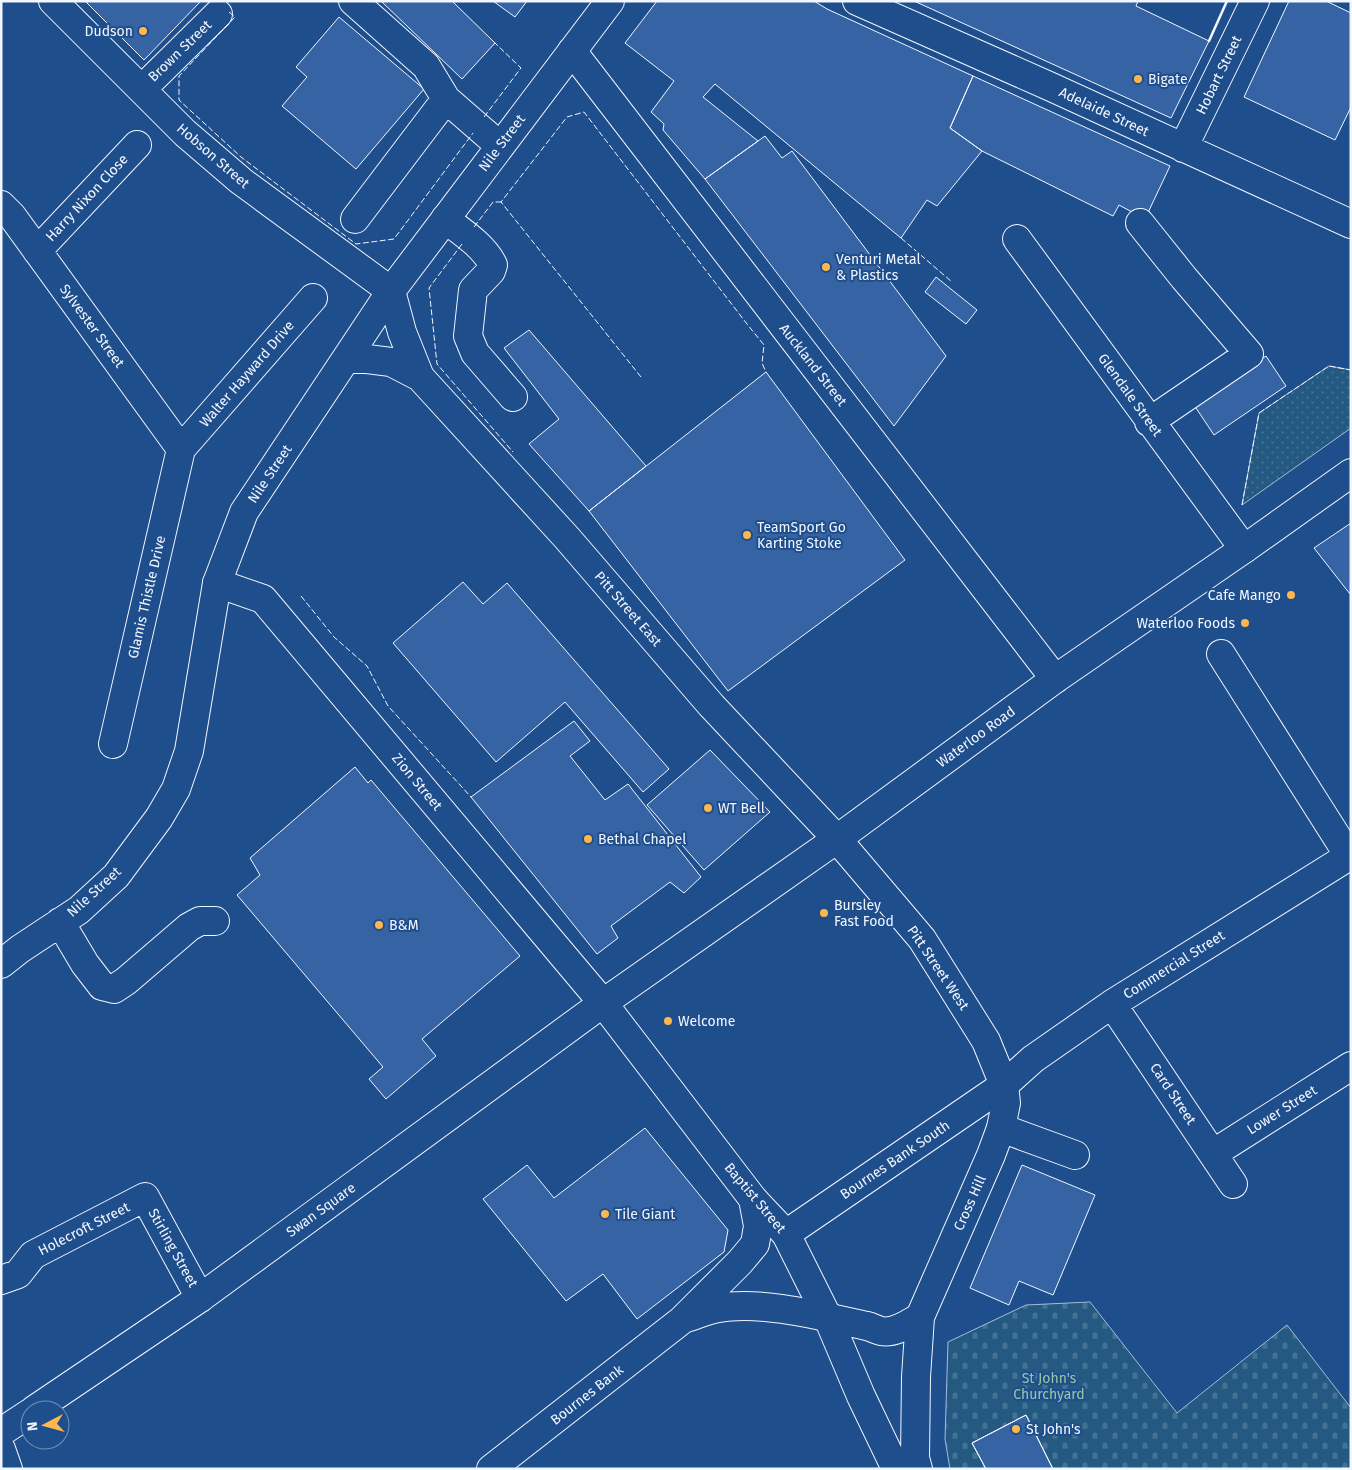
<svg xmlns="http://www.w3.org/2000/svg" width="1352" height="1470" viewBox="0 0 1352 1470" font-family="'Fira Sans',sans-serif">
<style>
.grass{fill:url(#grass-dots);stroke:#a8bbd7}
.cemetery{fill:url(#cemetery-stones);stroke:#a8bbd7}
.building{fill:#3563a3;stroke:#f2f6ff}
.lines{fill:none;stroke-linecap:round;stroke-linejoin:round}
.minor-casing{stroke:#f2f6ff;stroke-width:30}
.major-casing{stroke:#f2f6ff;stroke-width:30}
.minor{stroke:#1f4e8c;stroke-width:28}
.major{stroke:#1f4e8c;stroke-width:28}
.fence{stroke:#f2f6ff;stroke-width:1;stroke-dasharray:6 2.5;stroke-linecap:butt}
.wall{stroke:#f2f6ff;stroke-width:2.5}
.poi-dot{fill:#ffb74d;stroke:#1f4e8c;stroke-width:2}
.labels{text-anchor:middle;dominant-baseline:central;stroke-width:4;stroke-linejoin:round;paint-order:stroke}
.poi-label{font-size:14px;fill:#f2f6ff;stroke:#1f4e8c;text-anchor:start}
.street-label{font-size:14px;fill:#f2f6ff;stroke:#1f4e8c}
.park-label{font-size:14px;fill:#97c8a6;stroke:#1f4e8c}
</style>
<defs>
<pattern id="grass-dots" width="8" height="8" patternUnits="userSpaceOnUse" patternTransform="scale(1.25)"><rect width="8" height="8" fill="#245a82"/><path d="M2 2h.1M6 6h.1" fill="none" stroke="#447295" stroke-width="1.8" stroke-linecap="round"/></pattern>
<pattern id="cemetery-stones" width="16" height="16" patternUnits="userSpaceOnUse" patternTransform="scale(1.25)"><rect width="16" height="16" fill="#245a82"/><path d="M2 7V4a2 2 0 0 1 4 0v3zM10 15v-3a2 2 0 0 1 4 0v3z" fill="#447295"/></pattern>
</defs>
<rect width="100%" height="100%" fill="#1f4e8c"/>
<path class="grass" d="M 1329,366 L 1351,370 L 1351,428 L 1242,505 L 1259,413 Z"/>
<path class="cemetery" d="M 1090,1302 L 1177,1413 L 1287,1325 L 1351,1408 L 1351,1469 L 950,1469 L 945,1439 L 948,1342 L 1026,1305 Z"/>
<path class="building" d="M 85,1 L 201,1 L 144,60 Z
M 381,1 L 452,1 L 495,43 L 462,79 Z
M 493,1 L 527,1 L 515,17 Z
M 657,1 L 814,1 L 827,9 L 973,76 L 950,128 L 982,151 L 937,206 L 927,200 L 901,238 L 715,84 L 703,97 L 758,141 L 705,179 L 663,130 L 664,124 L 651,112 L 674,81 L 625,43 Z
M 914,1 L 1138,1 L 1136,6 L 1209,41 L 1171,118 Z
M 1289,1 L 1326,1 L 1351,13 L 1351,107 L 1335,140 L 1244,97 Z
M 339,17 L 424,89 L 356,169 L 282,106 L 307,77 L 296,67 Z
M 973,76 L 1170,166 L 1145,219 L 1119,205 L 1113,216 L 982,151 L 950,128 Z
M 765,136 L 782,158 L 792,151 L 946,356 L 894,426 L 705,179 Z
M 936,277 L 977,310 L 966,324 L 925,292 Z
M 529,330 L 646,466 L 589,511 L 529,444 L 559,419 L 504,348 Z
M 1266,356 L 1286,386 L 1214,435 L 1194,405 Z
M 766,372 L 905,560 L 728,691 L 589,511 Z
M 1351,523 L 1351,594 L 1350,594 L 1314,548 Z
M 463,582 L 483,604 L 507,583 L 669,769 L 643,792 L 565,702 L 496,762 L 393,643 Z
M 574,721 L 590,741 L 570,756 L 605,800 L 628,784 L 701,877 L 684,893 L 670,882 L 611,926 L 618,938 L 597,954 L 471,797 Z
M 710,750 L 770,812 L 704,870 L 647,805 Z
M 355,767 L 368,783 L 371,780 L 520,956 L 422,1039 L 436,1056 L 386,1099 L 369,1079 L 383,1067 L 237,895 L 260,875 L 250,858 Z
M 645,1128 L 728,1230 L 724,1252 L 637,1319 L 603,1274 L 566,1301 L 483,1199 L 527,1165 L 554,1198 Z
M 1022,1165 L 1095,1195 L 1053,1295 L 1019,1281 L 1009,1305 L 970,1288 Z
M 1026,1415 L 1053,1469 L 986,1469 L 972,1443 Z
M 1026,1415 L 1053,1469 L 986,1469 L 972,1443 Z"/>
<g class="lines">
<defs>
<path id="minor" d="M 53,1 L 185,133 L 241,181 L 391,291
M 353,1 L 426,66 L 446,99 L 500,146
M 857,1 L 1049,86 L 1351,224
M 572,51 L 1055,679
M 142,89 L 218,14
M 1183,148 L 1255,1
M 1,205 L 12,216 L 181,449
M 355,219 L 446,99
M 445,219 C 462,232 484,246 493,265 L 491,271 L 473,290 L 468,336 L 475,353 L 513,397
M 1140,223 L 1184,278 L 1249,354 L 1149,422
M 1017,239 L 1244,549
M 37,251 L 137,145
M 1221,654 L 1349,856
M 113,744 L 181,449 L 313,298
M 60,922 L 85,964 L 102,986 L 114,989 L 126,981 L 189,927 L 200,921 L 215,921
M 1,964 L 20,949 L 79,910 L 116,876 L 159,818 L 176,789 L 189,751 L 217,583
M 1112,1004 L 1233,1184
M 1001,1128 L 1075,1155
M 1214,1153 L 1351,1066
M 786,1234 L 1004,1085 L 1033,1059 L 1112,1004 L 1351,855
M 1,1280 L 18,1274 L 33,1255 L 145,1197 L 200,1298
M 686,1318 C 696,1315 707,1310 719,1308 C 761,1300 825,1317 867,1326 C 872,1327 876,1330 881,1331 C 895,1334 909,1323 920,1317
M 1,1449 L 8,1469
M 491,1469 L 682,1320 L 740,1262 L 755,1244 L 758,1226 L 753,1199"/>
<path id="major" d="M 610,1 L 391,291 L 244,512 L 217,583 L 263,599 L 603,1003 L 753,1199 L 786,1234 L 828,1318 L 861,1396 L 896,1469
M 391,291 L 402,332 L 420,377 L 567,538 L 711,705 L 837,839 L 922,939 L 986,1041 L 1004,1085 L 1006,1103 L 1001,1128 L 991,1155 L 920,1317 L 916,1377 L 915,1458 L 918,1469
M 346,359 L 367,359 L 391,362 L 420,377
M 34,1410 L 200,1298 L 603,1003 L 837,839 L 1055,679 L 1244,549 L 1351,473
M 1,1432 L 30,1413"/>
</defs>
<use href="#minor" class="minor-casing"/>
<use href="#major" class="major-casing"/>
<use href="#minor" class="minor"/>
<use href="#major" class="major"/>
<path class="fence" d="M 229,12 L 235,17 L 179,76 L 179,100 L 241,157 L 356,244 L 394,239 L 473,133
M 484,117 L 521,68 L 495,43
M 474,227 L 493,202 L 501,202
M 901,238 L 952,282
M 462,244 L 429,288 L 437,364 L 513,452
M 641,377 L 501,202 L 567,117 L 584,112 L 747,324 L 764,345 L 762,363 L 766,372
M 1242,505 L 1259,413 L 1329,366 L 1351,370
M 301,596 L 334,637 L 367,666 L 388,706 L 471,797"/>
<path class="wall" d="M 1209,41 L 1227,1"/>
</g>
<g class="poi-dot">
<circle cx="143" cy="31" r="5"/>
<circle cx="1138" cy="79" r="5"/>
<circle cx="826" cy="267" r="5"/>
<circle cx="747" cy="535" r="5"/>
<circle cx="1291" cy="595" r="5"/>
<circle cx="1245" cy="623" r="5"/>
<circle cx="708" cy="808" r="5"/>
<circle cx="588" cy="839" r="5"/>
<circle cx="824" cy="913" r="5"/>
<circle cx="379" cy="925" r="5"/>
<circle cx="668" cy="1021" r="5"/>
<circle cx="605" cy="1214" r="5"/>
<circle cx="1016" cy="1429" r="5"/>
</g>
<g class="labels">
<g class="poi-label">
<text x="133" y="31" text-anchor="end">Dudson</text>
<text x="1148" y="79">Bigate</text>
<text x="836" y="259">Venturi Metal<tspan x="836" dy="16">&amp; Plastics</tspan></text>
<text x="757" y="527">TeamSport Go<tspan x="757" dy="16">Karting Stoke</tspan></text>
<text x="1281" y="595" text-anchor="end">Cafe Mango</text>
<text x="1235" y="623" text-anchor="end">Waterloo Foods</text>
<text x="718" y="808">WT Bell</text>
<text x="598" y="839">Bethal Chapel</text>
<text x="834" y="905">Bursley<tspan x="834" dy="16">Fast Food</tspan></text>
<text x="389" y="925">B&amp;M</text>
<text x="678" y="1021">Welcome</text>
<text x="615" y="1214">Tile Giant</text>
<text x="1026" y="1429">St John's</text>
</g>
<g class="street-label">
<text transform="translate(180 51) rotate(-44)">Brown Street</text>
<text transform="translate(1219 75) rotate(-64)">Hobart Street</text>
<text transform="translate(1104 112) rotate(25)">Adelaide Street</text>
<text transform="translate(502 143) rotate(-53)">Nile Street</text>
<text transform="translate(213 156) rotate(41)">Hobson Street</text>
<text transform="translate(87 198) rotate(-47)">Harry Nixon Close</text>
<text transform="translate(92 326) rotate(54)">Sylvester Street</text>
<text transform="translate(813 365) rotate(52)">Auckland Street</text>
<text transform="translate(247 374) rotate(-49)">Walter Hayward Drive</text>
<text transform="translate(1130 395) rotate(54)">Glendale Street</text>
<text transform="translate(270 474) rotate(-56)">Nile Street</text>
<text transform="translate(147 597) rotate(-77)">Glamis Thistle Drive</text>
<text transform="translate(628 609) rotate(49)">Pitt Street East</text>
<text transform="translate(976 737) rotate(-36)">Waterloo Road</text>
<text transform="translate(417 782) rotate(50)">Zion Street</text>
<text transform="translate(94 892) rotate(-42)">Nile Street</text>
<text transform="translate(1174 965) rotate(-32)">Commercial Street</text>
<text transform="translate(938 968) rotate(56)">Pitt Street West</text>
<text transform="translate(1173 1094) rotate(56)">Card Street</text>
<text transform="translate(1282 1110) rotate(-32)">Lower Street</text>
<text transform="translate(895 1160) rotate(-34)">Bournes Bank South</text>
<text transform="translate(755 1198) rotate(50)">Baptist Street</text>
<text transform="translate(970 1203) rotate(-66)">Cross Hill</text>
<text transform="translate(321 1210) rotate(-36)">Swan Square</text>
<text transform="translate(84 1229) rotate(-27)">Holecroft Street</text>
<text transform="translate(173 1248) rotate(61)">Stirling Street</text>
<text transform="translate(587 1395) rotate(-38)">Bournes Bank</text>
</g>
<g class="park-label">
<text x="1049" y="1378">St John's<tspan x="1049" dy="16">Churchyard</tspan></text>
</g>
</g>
<rect width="1352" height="1470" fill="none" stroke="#f2f6ff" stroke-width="5"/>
<g transform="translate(45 1425) rotate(264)"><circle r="24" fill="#1f4e8c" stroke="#7391ba"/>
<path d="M0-4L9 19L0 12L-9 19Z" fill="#ffb74d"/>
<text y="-8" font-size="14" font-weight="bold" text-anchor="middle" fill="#f2f6ff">N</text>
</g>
</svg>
